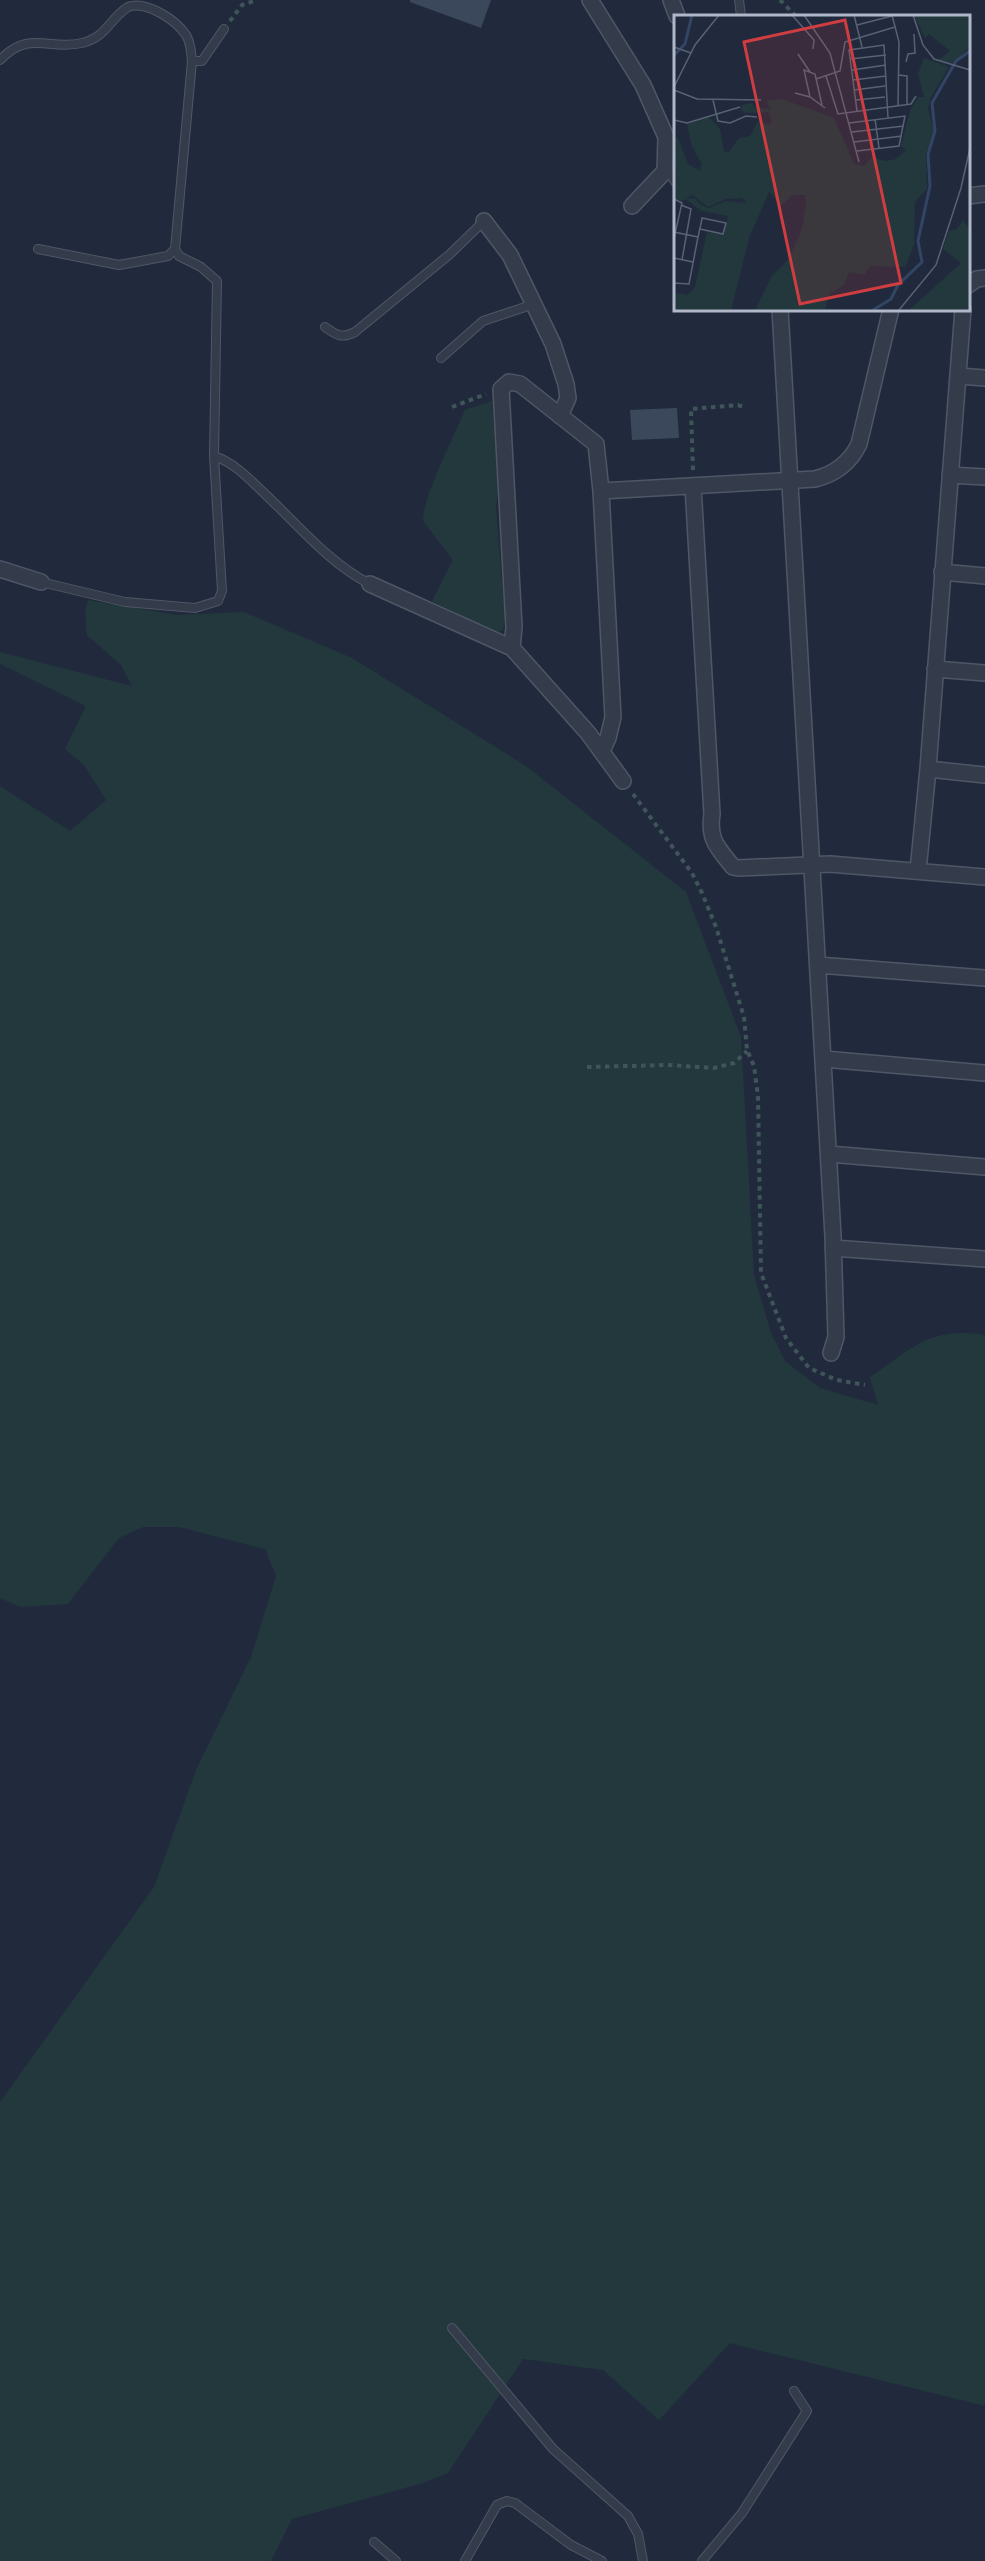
<svg xmlns="http://www.w3.org/2000/svg" width="985" height="2561" viewBox="0 0 985 2561" font-family="'IBM Plex Sans',sans-serif">
<style>
.green{fill:#22383d}
.building{fill:#3b485b}
.lines{fill:none;stroke-linecap:round;stroke-linejoin:round}
.lane-casing{stroke:#4f5766;stroke-width:10}
.street-casing{stroke:#4f5766;stroke-width:18}
.path{stroke:#40555a;stroke-width:4;stroke-dasharray:4.5 4.5;stroke-linecap:butt}
.lane{stroke:#343c4c;stroke-width:8}
.street{stroke:#343c4c;stroke-width:15}
.inset-river{fill:none;stroke:#324565;stroke-width:3}
.inset-road{fill:none;stroke:#596274;stroke-width:1.5}
.view{fill:#d03d40;fill-opacity:0.15;stroke:#d03d40;stroke-width:3}
.inset-edge{fill:none;stroke:#afb7c8;stroke-width:3}
</style>
<rect width="100%" height="100%" fill="#202a3c"/>
<path class="green" d="M 492,401 L 498,491 L 496,507 L 505,619 L 503,629 L 499,632 L 492,631 L 432,601 L 453,560 L 423,521 C 423,496 454,437 465,410 Z
M 88,600 L 177,615 L 244,612 L 352,658 L 526,766 L 686,892 L 741,1037 L 754,1275 L 771,1333 L 785,1361 L 820,1388 L 878,1405 L 870,1377 C 913,1348 930,1326 985,1335 L 985,2406 L 730,2343 L 659,2420 L 603,2370 L 523,2359 L 448,2473 L 423,2483 L 292,2519 L 271,2561 L 0,2561 L 0,2102 L 154,1887 L 196,1770 L 251,1657 L 276,1576 L 265,1549 L 179,1527 L 143,1527 L 119,1538 L 68,1604 L 20,1607 L 0,1598 L 0,786 L 70,831 L 106,800 L 84,765 L 65,749 L 86,706 L 0,664 L 0,652 L 132,686 L 121,665 L 87,635 L 85,612 Z"/>
<path class="building" d="M 410,0 L 491,0 L 481,28 L 410,2 Z
M 677,408 L 679,438 L 632,440 L 630,410 Z"/>
<g class="lines">
<defs>
<path id="lane" d="M 739,0 L 741,16
M 0,60 C 30,29 48,51 82,43 C 107,37 109,19 128,7 C 146,0 176,20 186,35 C 191,43 191,52 192,61 L 175,249 L 168,256 L 119,265 L 38,249
M 192,61 L 202,61 L 224,29
M 665,171 L 670,174 L 676,183
M 325,327 C 336,335 342,339 355,332 L 449,255 L 484,221
M 441,358 L 483,321 L 534,304
M 214,456 C 235,463 249,479 265,494 C 298,525 330,564 370,584
M 41,582 L 125,602 L 195,608 L 218,601 L 222,591 L 214,456 L 217,281 L 201,267 L 179,256 L 175,249
M 452,2328 L 553,2449 L 628,2516 L 638,2534 L 643,2561
M 374,2542 L 396,2561
M 465,2561 L 497,2505 L 507,2501 L 515,2503 L 571,2545 L 602,2561
M 702,2561 L 742,2513 L 807,2411 L 794,2391"/>
<path id="street" d="M 590,0 L 643,85 L 666,137 L 665,171 L 632,206
M 671,0 L 677,16
M 968,196 L 985,194
M 484,221 L 510,255 L 553,344 L 566,384 L 568,398 L 560,416
M 968,285 L 977,279 L 985,278
M 780,309 L 833,1236 L 836,1337 L 831,1353
M 959,376 L 985,378
M 950,475 L 985,477
M 693,486 L 712,814 C 708,840 718,848 733,867 L 738,868 L 830,864 L 985,877
M 601,491 L 815,479 C 835,474 850,463 859,444 L 891,309
M 0,569 L 41,582
M 942,572 L 985,576
M 370,584 L 512,648 L 588,733 L 623,781
M 512,648 L 514,627 L 501,389 L 509,382 L 520,384 L 596,444 L 601,491 L 613,717 L 608,738 L 602,751
M 935,669 L 985,673
M 928,769 L 985,775
M 918,871 L 928,769 L 963,309
M 818,965 L 985,978
M 824,1059 L 985,1073
M 829,1154 L 985,1167
M 833,1248 L 985,1259"/>
</defs>
<use href="#lane" class="lane-casing"/>
<use href="#street" class="street-casing"/>
<path class="path" d="M 780,0 L 796,16
M 230,21 L 242,5 L 257,0
M 452,407 L 486,394
M 693,470 L 691,409 L 738,405 L 746,408
M 633,794 L 692,873 L 702,893 L 716,927 L 744,1017 L 747,1050 L 754,1066 L 758,1096 L 761,1273 L 786,1338 L 809,1368 L 837,1380 L 865,1385
M 587,1067 L 668,1065 L 714,1068 L 734,1063 L 747,1051"/>
<use href="#lane" class="lane"/>
<use href="#street" class="street"/>
</g>
<g transform="translate(674 15)">
<rect width="296" height="296" fill="#202a3c"/>
<path d="M 240,0 L 295,0 L 295,33 L 279,48 L 265,45 L 276,36 L 255,19 L 251,23 ZM 250,43 L 275,52 L 257,82 L 254,94 L 260,116 L 252,139 L 253,174 L 241,187 L 240,230 L 231,252 L 196,251 L 190,260 L 175,257 L 170,270 L 155,279 L 151,295 L 81,295 L 98,261 L 114,245 L 127,217 L 132,191 L 131,180 L 118,180 L 107,191 L 95,177 L 75,223 L 57,295 L 0,295 L 0,278 L 14,280 L 21,272 L 33,217 L 50,220 L 54,201 L 28,196 L 11,184 L 20,183 L 27,190 L 35,193 L 52,186 L 73,188 L 68,183 L 52,184 L 34,192 L 18,180 L 8,186 L 0,184 L 0,122 L 4,123 L 14,149 L 26,156 L 28,149 L 18,132 L 13,109 L 31,102 L 37,104 L 46,114 L 50,137 L 55,137 L 64,124 L 76,121 L 84,106 L 95,110 L 98,106 L 94,97 L 71,98 L 66,93 L 69,90 L 78,88 L 82,93 L 97,94 L 92,86 L 108,84 L 160,103 L 180,149 L 190,151 L 198,142 L 211,146 L 222,144 L 232,135 L 227,131 L 236,96 L 244,82 L 250,82 L 244,59 ZM 289,205 L 295,213 L 295,295 L 235,295 L 287,248 L 269,234 L 275,216 L 283,214 Z" fill="#22383d"/>
<path class="inset-river" d="M 0,40 L 11,29 L 18,0M 199,295 L 217,284 L 224,270 L 248,247 L 244,226 L 256,171 L 254,139 L 261,116 L 258,88 L 282,46 L 296,36"/>
<path class="inset-road" d="M 118,0 L 140,25 L 139,34M 130,0 L 156,38 L 185,147M 180,0 L 188,32M 218,0 L 225,27 L 224,91M 239,0 L 249,30 L 260,44 L 296,55M 183,10 L 218,1M 0,32 L 17,38M 124,39 L 136,57M 176,44 L 212,40M 232,47 L 234,39 L 241,38 L 240,19M 178,55 L 212,50M 224,60 L 233,61 L 233,89M 152,61 L 164,99 L 237,89 L 242,81M 142,64 L 166,56 L 171,27 L 221,12M 179,65 L 212,61M 0,72 L 21,30 L 45,0M 0,75 L 23,84 L 87,85M 180,75 L 211,71M 121,78 L 136,82 L 151,93M 136,82 L 130,55 L 141,59 L 148,90M 39,85 L 44,106 L 56,108 L 72,101 L 83,102M 182,85 L 211,82M 183,96 L 175,35 L 210,30 L 214,103M 201,104 L 205,133M 0,105 L 13,108 L 66,92M 175,108 L 231,101 L 225,131 L 183,136M 178,117 L 230,111M 180,127 L 228,121M 0,184 L 8,188 L 0,223M 7,190 L 17,194 L 8,245M 0,217 L 24,222M 0,243 L 19,247M 0,268 L 15,269 L 24,222 L 28,204 L 28,203 L 52,208 L 49,219 L 26,214M 225,295 L 262,250 L 287,173 L 296,133"/>
<path class="view" d="M 171,5 L 227,268 L 126,289 L 70,27 Z"/>
<rect width="296" height="296" class="inset-edge"/>
</g>
</svg>
